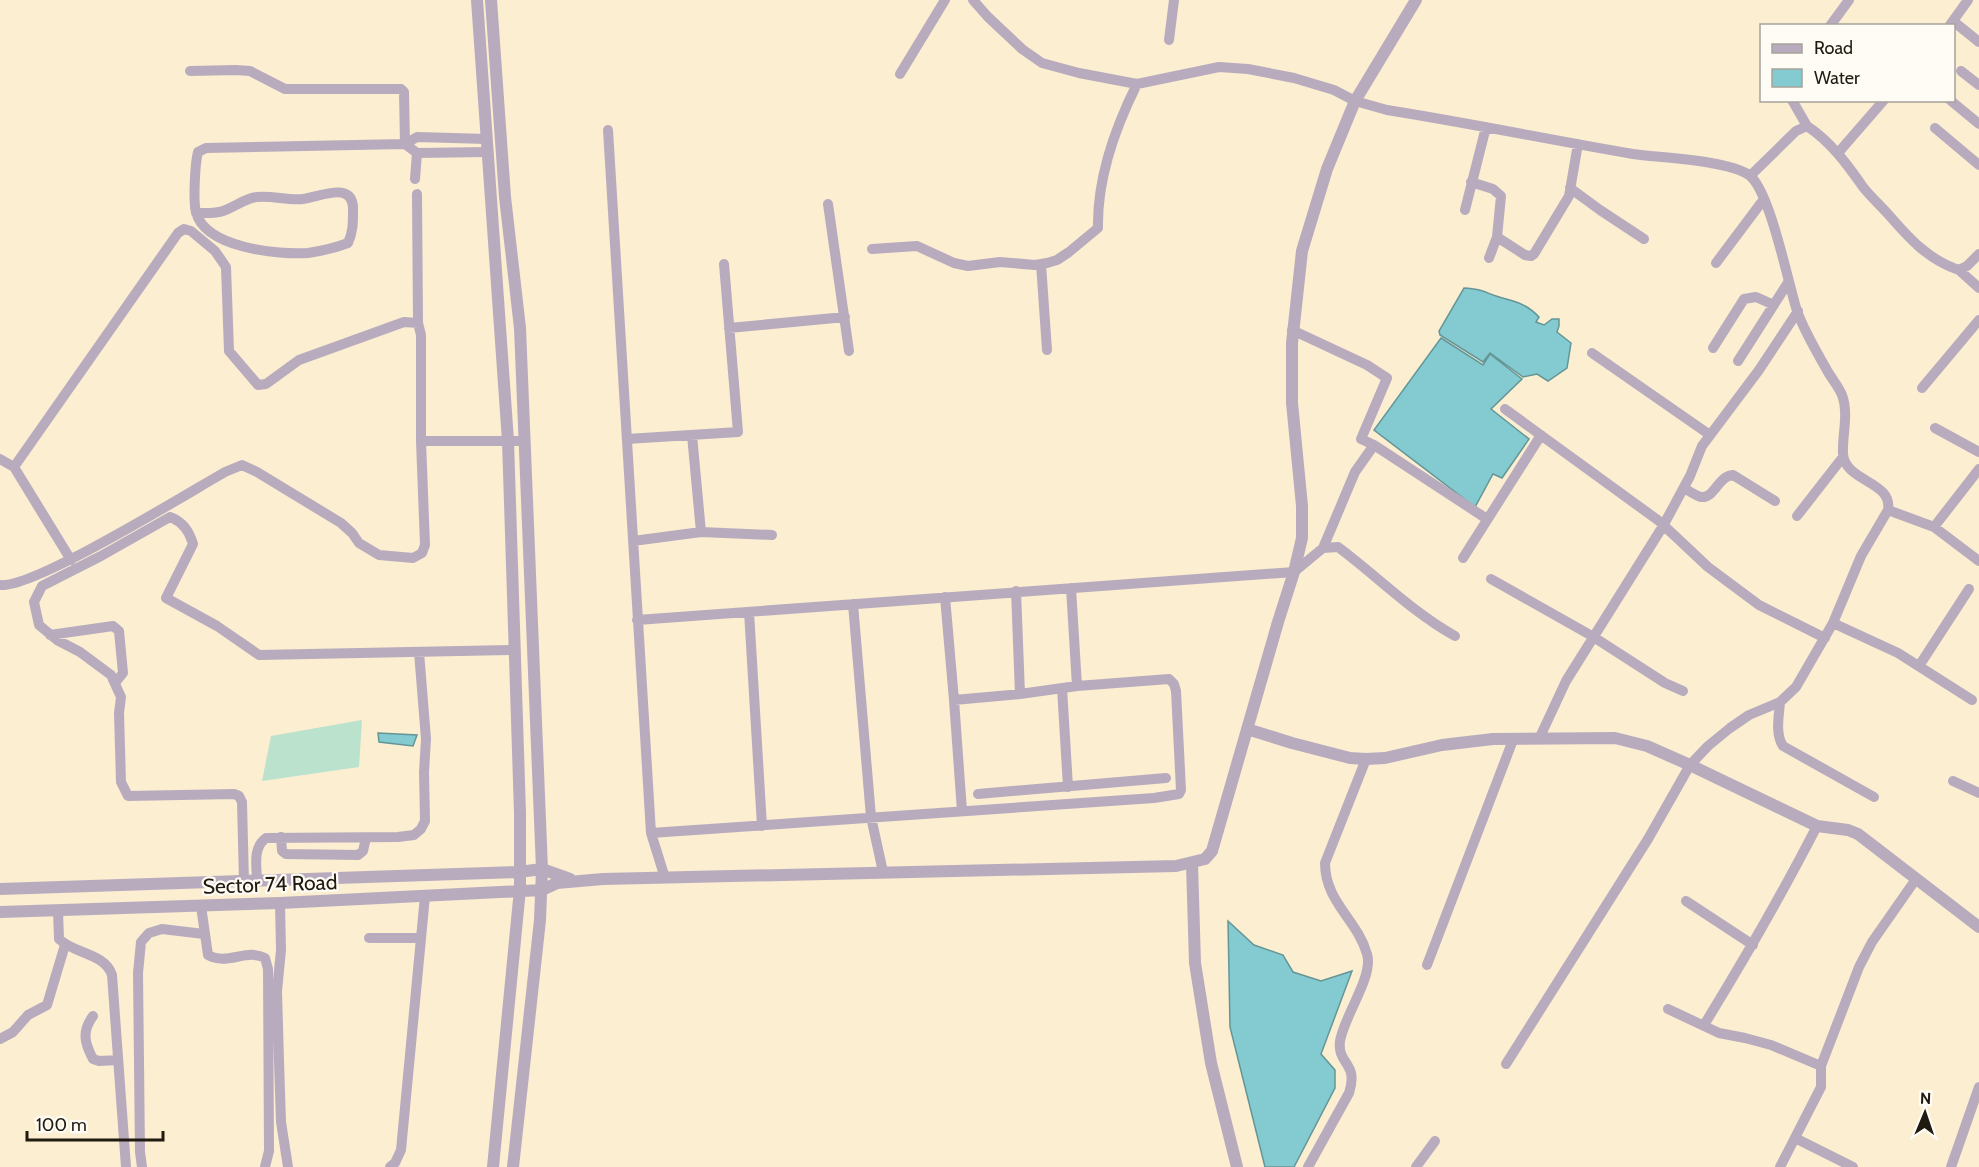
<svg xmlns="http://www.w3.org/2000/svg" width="1979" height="1167" viewBox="0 0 1979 1167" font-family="Cabin,sans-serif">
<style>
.green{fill:#bae2cd}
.water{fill:#83cad1;stroke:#659697;stroke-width:1.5}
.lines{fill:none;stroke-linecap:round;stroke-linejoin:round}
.minor{stroke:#b9abbe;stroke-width:10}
.tertiary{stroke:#b9abbe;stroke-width:12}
.labels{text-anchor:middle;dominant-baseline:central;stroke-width:4.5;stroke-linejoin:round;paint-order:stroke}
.street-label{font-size:21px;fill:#201b10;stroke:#fffcf6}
</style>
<rect width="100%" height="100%" fill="#fbeed1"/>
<path class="green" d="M 362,720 L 359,767 L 262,781 L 271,736 Z"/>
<path class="water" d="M 1464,288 C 1480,289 1482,291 1496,296 C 1514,302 1525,302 1539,317 L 1536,322 L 1544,325 L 1552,319 L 1559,319 L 1559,326 L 1557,332 L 1571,343 L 1567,368 L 1548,381 L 1537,374 L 1523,377 L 1490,353 L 1483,362 L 1440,335 L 1439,331 Z
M 1441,338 L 1483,365 L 1490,354 L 1522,379 L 1491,409 L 1529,439 L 1502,478 L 1493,474 L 1475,507 L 1374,430 Z
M 378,733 L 417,735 L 413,746 L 379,742 Z
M 1228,921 L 1254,945 L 1283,955 L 1293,972 L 1321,981 L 1352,971 L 1321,1054 L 1335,1070 L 1335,1088 L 1294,1167 L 1265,1167 L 1230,1027 Z"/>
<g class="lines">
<path class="minor" d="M 973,0 L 988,17 L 1022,49 L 1042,63 L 1079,73 L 1137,84 L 1219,67 L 1248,69 L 1294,78 L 1334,90 L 1355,101 L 1387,110 C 1469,123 1551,140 1633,154 C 1661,158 1727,160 1749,175 C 1770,190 1788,283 1797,311 C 1805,333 1817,352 1828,372 C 1832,379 1839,387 1842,395 C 1849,414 1842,435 1843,454 C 1845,482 1893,481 1888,510 L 1861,556 L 1833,623 L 1796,687 L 1780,702 L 1749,715 L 1730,728 L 1708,746 L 1690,765 L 1648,839 L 1506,1064
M 1953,21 L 1979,42
M 1950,25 L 1968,0
M 1830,26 L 1849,0
M 1169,40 L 1174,0
M 190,71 L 236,70 L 250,71 L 285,89 L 401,89 L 404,92 L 405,144
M 1961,71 L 1979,85
M 900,74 L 945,0
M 1792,100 L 1807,126
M 1950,100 L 1979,124
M 1935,128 L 1979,165
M 608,130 L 651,833 L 665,878
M 405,144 L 417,153 L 487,152
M 1838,153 L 1884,100
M 1750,176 L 1796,131 L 1807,126 C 1831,142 1847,164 1863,187 C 1870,196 1880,205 1888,214 C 1908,237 1928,260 1959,270 L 1967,266 L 1979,254
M 415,179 L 417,153
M 1471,182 L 1493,189 L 1501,196 L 1497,237 L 1489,258
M 1570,188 L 1600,210 L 1644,239
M 417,194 L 418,323
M 828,204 L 849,351
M 1465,210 L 1486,127
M 196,213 C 205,213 215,214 223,211 C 235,207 245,198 257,197 C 272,195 288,201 303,199 C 320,197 355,179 353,212 C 353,223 353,232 348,243 C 335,248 322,251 308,253 C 278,255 205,248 196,212 C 193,202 195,163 198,152 L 206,148 L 405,144 L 417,137 L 487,139
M 1497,237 L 1525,255 L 1531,256 L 1534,254 L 1569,196 L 1578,144
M 872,249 L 917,246 L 954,263 L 968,266 L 1000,262 L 1035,265 L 1047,263 L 1057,260 L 1069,252 L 1098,228 C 1097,179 1115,128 1137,84
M 1716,263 L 1764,199
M 1041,264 L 1047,350
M 1959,270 L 1979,288
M 729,328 L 845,317
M 1292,330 L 1367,365 L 1387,378 L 1361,439 L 1374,445
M 1713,348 L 1744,299 L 1756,297 L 1774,305
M 1592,353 L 1710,435
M 1738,361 L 1789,281
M 1922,388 L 1979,320
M 1505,409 L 1659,521 L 1708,567 L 1759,605 L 1825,638
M 1935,428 L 1979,452
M 627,439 L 738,432 L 724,264
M 421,441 L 524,441
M 0,459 L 14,467 L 71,560
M 1684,488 C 1689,491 1696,496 1701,497 C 1714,499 1718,476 1733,475 L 1775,501
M 1888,510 L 1934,527 L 1979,561
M 1797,516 L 1843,457
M 1934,527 L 1979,469
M 701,532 L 772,535
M 633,541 L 701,532 L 692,435
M 1323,548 L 1355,472 L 1374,445 L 1487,519
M 1463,558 L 1541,435
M 1491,579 L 1592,636 L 1665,683 L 1683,691
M 0,585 C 33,589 188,493 225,472 L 242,465 L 257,472 L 341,523 L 352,533 L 359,543 L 379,555 L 413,558 L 422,553 L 425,545 L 421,441 L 421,335 L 418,323 L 404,322 L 299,360 L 266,384 L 258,385 L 229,351 L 226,267 L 215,251 L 191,231 L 184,229 L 178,233 L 14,467
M 1071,588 L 1077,686
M 1016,591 L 1020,694
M 945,597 L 954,700 L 962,811
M 853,604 L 871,817 L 883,872
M 749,612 L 762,826
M 637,620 L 1294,572 L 1323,548 L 1338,547 C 1377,576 1412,612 1455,636
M 1833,623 L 1898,653 L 1972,700
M 50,635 L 113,626 L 119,631 L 123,673 L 115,683
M 1919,666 L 1969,589
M 1062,688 L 1068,787
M 1780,702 C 1779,716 1775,734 1783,746 L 1874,797
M 1539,739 L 1566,681 L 1663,526 L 1690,476 L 1702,446 L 1759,370 L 1798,311
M 1953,781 L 1979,793
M 978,794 L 1166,778
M 651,833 L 1154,798 L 1179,794 L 1181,790 L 1176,691 L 1174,684 L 1169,679 L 1077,686 L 1020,694 L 954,700
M 281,837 L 282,851 L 286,854 L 358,855 L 363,851 L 366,838
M 244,882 L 242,802 L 239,796 L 234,794 L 128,796 L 121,782 L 119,713 L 121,697 L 111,675 L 80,652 L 57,640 L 39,625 L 34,602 L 42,586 L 101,556 L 170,517 C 183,522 189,531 193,544 L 166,598 L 217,626 L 259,655 L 515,650
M 257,882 C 257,867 252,848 266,838 L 398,837 L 414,835 L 421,829 L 425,821 L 424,772 L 426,739 L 419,652
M 1686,901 L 1753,945
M 280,903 L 281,950 L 277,991 L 279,1061 L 281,1122 L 288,1167
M 201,906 L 208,955 C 227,966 247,948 265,958 L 268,969 L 269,1151 L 265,1167
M 58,911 L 59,939 C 74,954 105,953 112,975 L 126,1167
M 369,938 L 421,938
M 1427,965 L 1513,740
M 1668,1009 L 1719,1033 L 1745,1038 L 1771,1045 L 1821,1066
M 93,1016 C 82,1031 84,1042 93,1059 L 99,1061 L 118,1060
M 1704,1025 C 1744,960 1782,894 1817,826
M 0,1039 L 13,1032 L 28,1015 L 47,1005 L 65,945
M 1795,1138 L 1853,1167
M 142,1167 L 140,1152 L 138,973 L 141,942 L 149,933 L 162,929 L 204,934
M 390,1167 L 395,1163 L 401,1150 L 425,896
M 1308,1167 L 1349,1093 C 1359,1062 1337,1065 1340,1041 C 1344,1016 1374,976 1367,954 C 1357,919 1325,902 1325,863 L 1366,759
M 1416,1167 L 1435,1141
M 1780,1167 L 1821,1087 L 1821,1066 L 1859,967 L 1872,942 L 1916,879
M 1951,1167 L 1979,1087"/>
<path class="tertiary" d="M 477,0 L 508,441 L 520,813 L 520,889 L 493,1167
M 491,0 L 505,197 L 520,328 L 542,869 L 540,920 L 513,1167
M 1247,729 L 1292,743 L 1350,758 L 1366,759 L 1385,758 L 1442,745 L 1493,739 L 1615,738 L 1647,746 L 1690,765 L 1817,826 L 1848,830 L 1858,834 L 1979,927
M 1192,864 L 1195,963 L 1211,1063 L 1237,1167
M 0,889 L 519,872 L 542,869 L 570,879
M 0,912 L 280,903 L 542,890 L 557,883 L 603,879 L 1176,866 L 1205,859 L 1212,851 L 1278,622 L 1294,572 L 1302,538 L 1302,506 L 1292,403 L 1292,343 L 1302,251 L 1327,169 L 1355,101 L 1416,0"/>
</g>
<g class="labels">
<g class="street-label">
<text transform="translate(270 884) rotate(-2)">Sector 74 Road</text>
</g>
</g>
<rect x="1760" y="24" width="195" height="78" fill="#fffcf6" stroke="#a6a29a" stroke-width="1.5"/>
<rect x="1772" y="44" width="30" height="9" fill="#b9abbe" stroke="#a6a29a" stroke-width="1.5"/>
<text x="1814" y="54" font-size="18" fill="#201b10">Road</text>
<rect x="1772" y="69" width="30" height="18" fill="#83cad1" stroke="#a6a29a" stroke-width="1.5"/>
<text x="1814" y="84" font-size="18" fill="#201b10">Water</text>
<g transform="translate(1925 1113) rotate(2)" stroke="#fffcf6" stroke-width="4.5" paint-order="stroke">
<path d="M0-4.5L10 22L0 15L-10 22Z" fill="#201b10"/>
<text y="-9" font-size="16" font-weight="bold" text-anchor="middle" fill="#201b10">N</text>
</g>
<path d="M27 1131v9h136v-9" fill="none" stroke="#201b10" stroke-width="3"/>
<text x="36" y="1131" font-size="18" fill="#201b10" stroke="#fffcf6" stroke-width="4.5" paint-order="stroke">100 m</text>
</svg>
